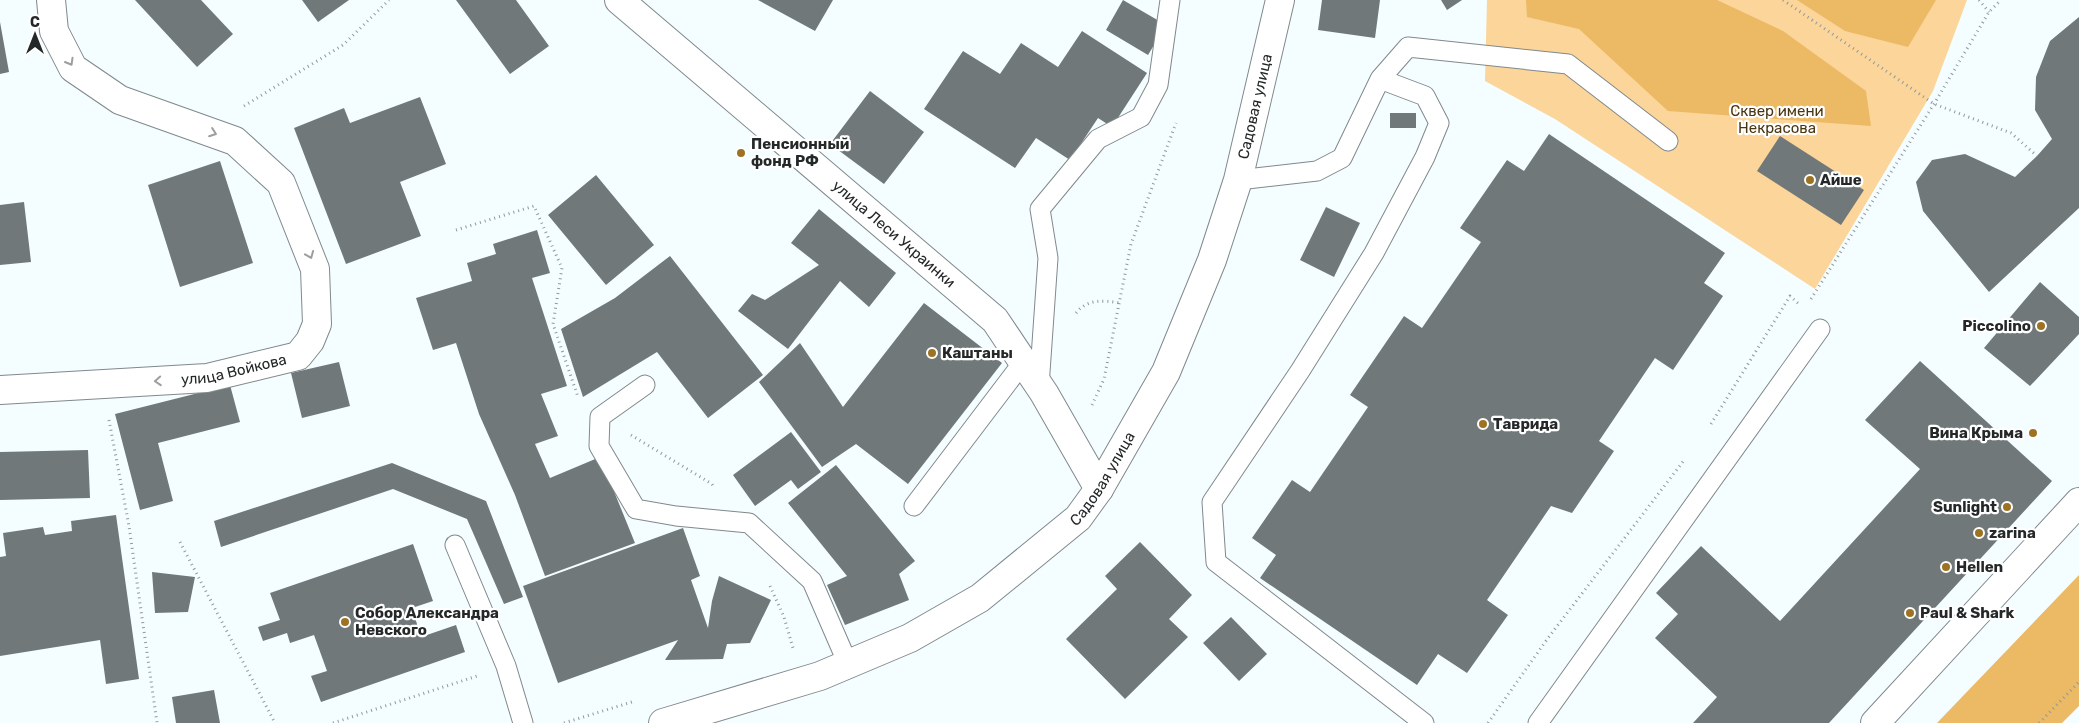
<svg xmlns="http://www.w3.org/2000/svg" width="2079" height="723" viewBox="0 0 2079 723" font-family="Rubik,sans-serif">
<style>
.green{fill:#fbd599}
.forest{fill:#ecb965}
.building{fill:#70787a}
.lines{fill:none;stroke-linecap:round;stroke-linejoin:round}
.lane-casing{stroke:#81898a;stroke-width:21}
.street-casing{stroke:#81898a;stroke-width:30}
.secondary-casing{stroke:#81898a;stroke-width:30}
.primary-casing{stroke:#81898a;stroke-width:30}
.path{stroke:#929899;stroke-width:3;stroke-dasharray:1 4;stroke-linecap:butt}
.lane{stroke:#fff;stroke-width:19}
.street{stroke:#fff;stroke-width:28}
.secondary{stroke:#fff;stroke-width:28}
.primary{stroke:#fff;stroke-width:28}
.oneway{stroke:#9d9e9e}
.poi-dot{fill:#9e7223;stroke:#fff;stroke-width:2}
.labels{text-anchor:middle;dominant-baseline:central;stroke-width:4.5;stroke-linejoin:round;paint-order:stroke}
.street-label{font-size:15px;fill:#252828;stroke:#fff}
.park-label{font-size:15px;fill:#4a3511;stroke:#fff}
.poi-label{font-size:15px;font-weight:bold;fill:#252828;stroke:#fff;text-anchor:start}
</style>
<rect width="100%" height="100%" fill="#f4fdff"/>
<path class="green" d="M 1487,0 L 1967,0 L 1933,91 L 1815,289 L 1555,119 L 1485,81 Z"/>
<path class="forest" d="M 1526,0 L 1717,0 L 1783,31 L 1866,91 L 1871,126 L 1668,111 L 1579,29 L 1527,17 Z
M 1797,0 L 1936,0 L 1908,47 L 1845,31 Z
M 2079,575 L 2079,706 L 2062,723 L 1937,723 Z"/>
<path class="building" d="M 135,0 L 201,0 L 233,34 L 197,67 Z
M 302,0 L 349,0 L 318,22 Z
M 456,0 L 516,0 L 549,46 L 510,74 Z
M 758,0 L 833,0 L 815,31 Z
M 1123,0 L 1166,25 L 1148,55 L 1106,30 Z
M 1322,0 L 1380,0 L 1375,38 L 1318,30 Z
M 1441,0 L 1462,0 L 1447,10 Z
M 2079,17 L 2079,208 L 1989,292 L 1923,211 L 1916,182 L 1932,160 L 1965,154 L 2015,177 L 2037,156 L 2052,139 L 2035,110 L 2036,77 L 2050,41 Z
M 0,22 L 9,72 L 0,74 Z
M 1082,31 L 1147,73 L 1112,127 L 1098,118 L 1070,160 L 1036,138 L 1015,168 L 924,109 L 963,51 L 1000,74 L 1021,43 L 1058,67 Z
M 870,91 L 924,132 L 884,184 L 830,144 Z
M 420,97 L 446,164 L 400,182 L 421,236 L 346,264 L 294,128 L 344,108 L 350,123 Z
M 1390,113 L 1416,113 L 1416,128 L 1390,128 Z
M 1549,134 L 1725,253 L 1704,283 L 1723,296 L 1673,370 L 1655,358 L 1599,441 L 1614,451 L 1572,513 L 1551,506 L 1487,600 L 1508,615 L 1467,673 L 1438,654 L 1417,685 L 1260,578 L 1276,555 L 1252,538 L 1292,480 L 1310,492 L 1368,407 L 1350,395 L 1404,316 L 1422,328 L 1481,242 L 1460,228 L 1507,160 L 1524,171 Z
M 1780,136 L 1864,190 L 1841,225 L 1757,171 Z
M 220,161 L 253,263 L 180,287 L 148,185 Z
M 596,175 L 654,245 L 606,285 L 548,215 Z
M 24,202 L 31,262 L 0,265 L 0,205 Z
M 1326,207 L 1360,223 L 1334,277 L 1300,260 Z
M 819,209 L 896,273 L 869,307 L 840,281 L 788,349 L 738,311 L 752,294 L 765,300 L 819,265 L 791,243 Z
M 537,230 L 550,273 L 532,278 L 567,386 L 541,394 L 558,436 L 535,444 L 550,478 L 600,457 L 635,543 L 545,576 L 515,495 L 479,414 L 456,343 L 433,350 L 416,298 L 472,281 L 467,263 L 496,254 L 493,244 Z
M 670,256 L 763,375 L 708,418 L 657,352 L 583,397 L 561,329 L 615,298 Z
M 2040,282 L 2079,317 L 2079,334 L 2030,386 L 1984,348 Z
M 924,303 L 1002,363 L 908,484 L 856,444 L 822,467 L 759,382 L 800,343 L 843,407 Z
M 1920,361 L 2052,481 L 1829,723 L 1693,723 L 1717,697 L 1655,638 L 1678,614 L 1656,593 L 1701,546 L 1780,621 L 1920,469 L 1865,420 Z
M 339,362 L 350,406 L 302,418 L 291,373 Z
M 230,385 L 240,422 L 158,443 L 173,501 L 140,510 L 115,414 Z
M 791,432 L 821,472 L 798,489 L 791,480 L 755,506 L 733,475 Z
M 88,450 L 90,498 L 0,500 L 0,452 Z
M 392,463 L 486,501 L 523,597 L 504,604 L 467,519 L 393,489 L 221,547 L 214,521 Z
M 836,465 L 915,561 L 899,574 L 909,600 L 845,625 L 827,585 L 847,576 L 788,503 Z
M 116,515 L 139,679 L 106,684 L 100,640 L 0,656 L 0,557 L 6,556 L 3,533 L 43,527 L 45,535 L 72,531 L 71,521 Z
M 683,528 L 700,576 L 691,580 L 708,628 L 712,601 L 719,576 L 771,600 L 750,643 L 727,644 L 723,659 L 665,660 L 678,640 L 558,683 L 523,586 Z
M 1140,542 L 1192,595 L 1169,619 L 1188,637 L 1125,699 L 1066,639 L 1117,589 L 1105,576 Z
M 413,544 L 433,601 L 412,608 L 421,637 L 456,625 L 465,652 L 321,702 L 311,676 L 327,671 L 314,635 L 290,643 L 287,633 L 263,641 L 258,627 L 280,620 L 270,593 Z
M 152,572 L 195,577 L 188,612 L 155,613 Z
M 1231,617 L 1267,654 L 1239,681 L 1203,643 Z
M 214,690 L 220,723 L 176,723 L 172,697 Z"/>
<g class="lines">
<defs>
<path id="lane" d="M 1380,79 L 1425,96 L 1439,123 L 1425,157 L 1374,253 L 1300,371 L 1212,502 L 1216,562 L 1424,723
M 1238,180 L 1317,171 L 1342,158 L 1380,79 L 1408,47 L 1568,64 L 1668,141
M 645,385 L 600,417 L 599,446 L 636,509 L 676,516 L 749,523 L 812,581 L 848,664
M 1039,386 L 1048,258 L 1040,209 L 1098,139 L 1141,117 L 1158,85 L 1170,0
M 914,506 L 1024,361
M 455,545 L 506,666 L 523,723
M 1538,723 L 1820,329"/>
<g id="street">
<path id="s1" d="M 619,0 L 995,320 L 1044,393 L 1099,489"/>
<path d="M 1875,723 L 2079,502"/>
</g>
<g id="secondary">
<path id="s2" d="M 0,390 L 207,378 L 298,356 L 310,341 L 317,324 L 315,269 L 281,183 L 235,141 L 120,100 L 73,68 L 54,31 L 51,0"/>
</g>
<g id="primary">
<path id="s3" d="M 663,723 L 820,676 L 910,638 L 980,598 L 1078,518 L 1099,489 L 1166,372 L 1212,260 L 1238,180 L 1280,0"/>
</g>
</defs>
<use href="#lane" class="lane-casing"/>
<use href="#street" class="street-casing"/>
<use href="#secondary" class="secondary-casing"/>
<use href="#primary" class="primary-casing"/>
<path class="path" d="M 1783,0 L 1934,104 L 2011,133 L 2037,156
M 1979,0 L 1989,12
M 244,106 L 343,45 L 389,0
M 456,230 L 534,206 L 562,268 L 553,324 L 578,397
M 1811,299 L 1934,104 L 1989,12 L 2001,0
M 1076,313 C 1087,299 1103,300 1120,303
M 1092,405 L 1104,379 L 1131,244 L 1176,123
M 109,420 L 129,526 L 157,723
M 1711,424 L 1790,296 L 1800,305
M 631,435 L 712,484 L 714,487
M 180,542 L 275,723
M 770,586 L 784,617 L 793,648
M 333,723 L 477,676
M 564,723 L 635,701
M 1488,723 L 1548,638 L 1685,459
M 2039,723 L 2079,682"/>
<use href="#lane" class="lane"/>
<use href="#street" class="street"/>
<use href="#secondary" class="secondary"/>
<use href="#primary" class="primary"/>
</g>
<defs><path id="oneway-chevron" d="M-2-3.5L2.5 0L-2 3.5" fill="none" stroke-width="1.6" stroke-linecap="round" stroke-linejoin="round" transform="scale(1.25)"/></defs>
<g class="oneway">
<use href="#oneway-chevron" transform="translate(70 62) rotate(60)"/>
<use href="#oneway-chevron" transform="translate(213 133) rotate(20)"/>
<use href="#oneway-chevron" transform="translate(310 255) rotate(68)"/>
<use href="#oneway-chevron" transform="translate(158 381) rotate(176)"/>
</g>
<g class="poi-dot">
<circle cx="741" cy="153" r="5"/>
<circle cx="1810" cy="180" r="5"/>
<circle cx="2041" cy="326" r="5"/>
<circle cx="932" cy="353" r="5"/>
<circle cx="1483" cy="424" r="5"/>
<circle cx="2033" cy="433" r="5"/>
<circle cx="2007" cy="507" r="5"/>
<circle cx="1979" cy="533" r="5"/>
<circle cx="1946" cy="567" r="5"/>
<circle cx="1910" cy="613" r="5"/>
<circle cx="345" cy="622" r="5"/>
</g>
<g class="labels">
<g class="street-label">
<text stroke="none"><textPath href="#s3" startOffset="920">Садовая улица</textPath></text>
<text stroke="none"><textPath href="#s1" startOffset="361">улица Леси Украинки</textPath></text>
<text stroke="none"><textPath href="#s2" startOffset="235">улица Войкова</textPath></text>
<text stroke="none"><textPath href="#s3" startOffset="515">Садовая улица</textPath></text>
</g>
<g class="park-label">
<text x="1777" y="111">Сквер имени<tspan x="1777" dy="17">Некрасова</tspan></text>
</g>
<g class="poi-label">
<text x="751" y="144">Пенсионный<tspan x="751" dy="17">фонд РФ</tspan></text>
<text x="1820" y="180">Айше</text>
<text x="2031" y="326" text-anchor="end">Piccolino</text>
<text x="942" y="353">Каштаны</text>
<text x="1493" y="424">Таврида</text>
<text x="2023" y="433" text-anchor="end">Вина Крыма</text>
<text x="1997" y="507" text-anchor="end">Sunlight</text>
<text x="1989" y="533">zarina</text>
<text x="1956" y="567">Hellen</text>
<text x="355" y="613">Собор Александра<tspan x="355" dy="17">Невского</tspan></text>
<text x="1920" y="613">Paul &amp; Shark</text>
</g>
</g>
<g transform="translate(35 35)" stroke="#ffffff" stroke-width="4" paint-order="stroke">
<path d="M0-4L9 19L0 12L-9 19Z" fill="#252828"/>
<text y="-8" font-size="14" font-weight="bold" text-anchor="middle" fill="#252828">С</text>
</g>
</svg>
